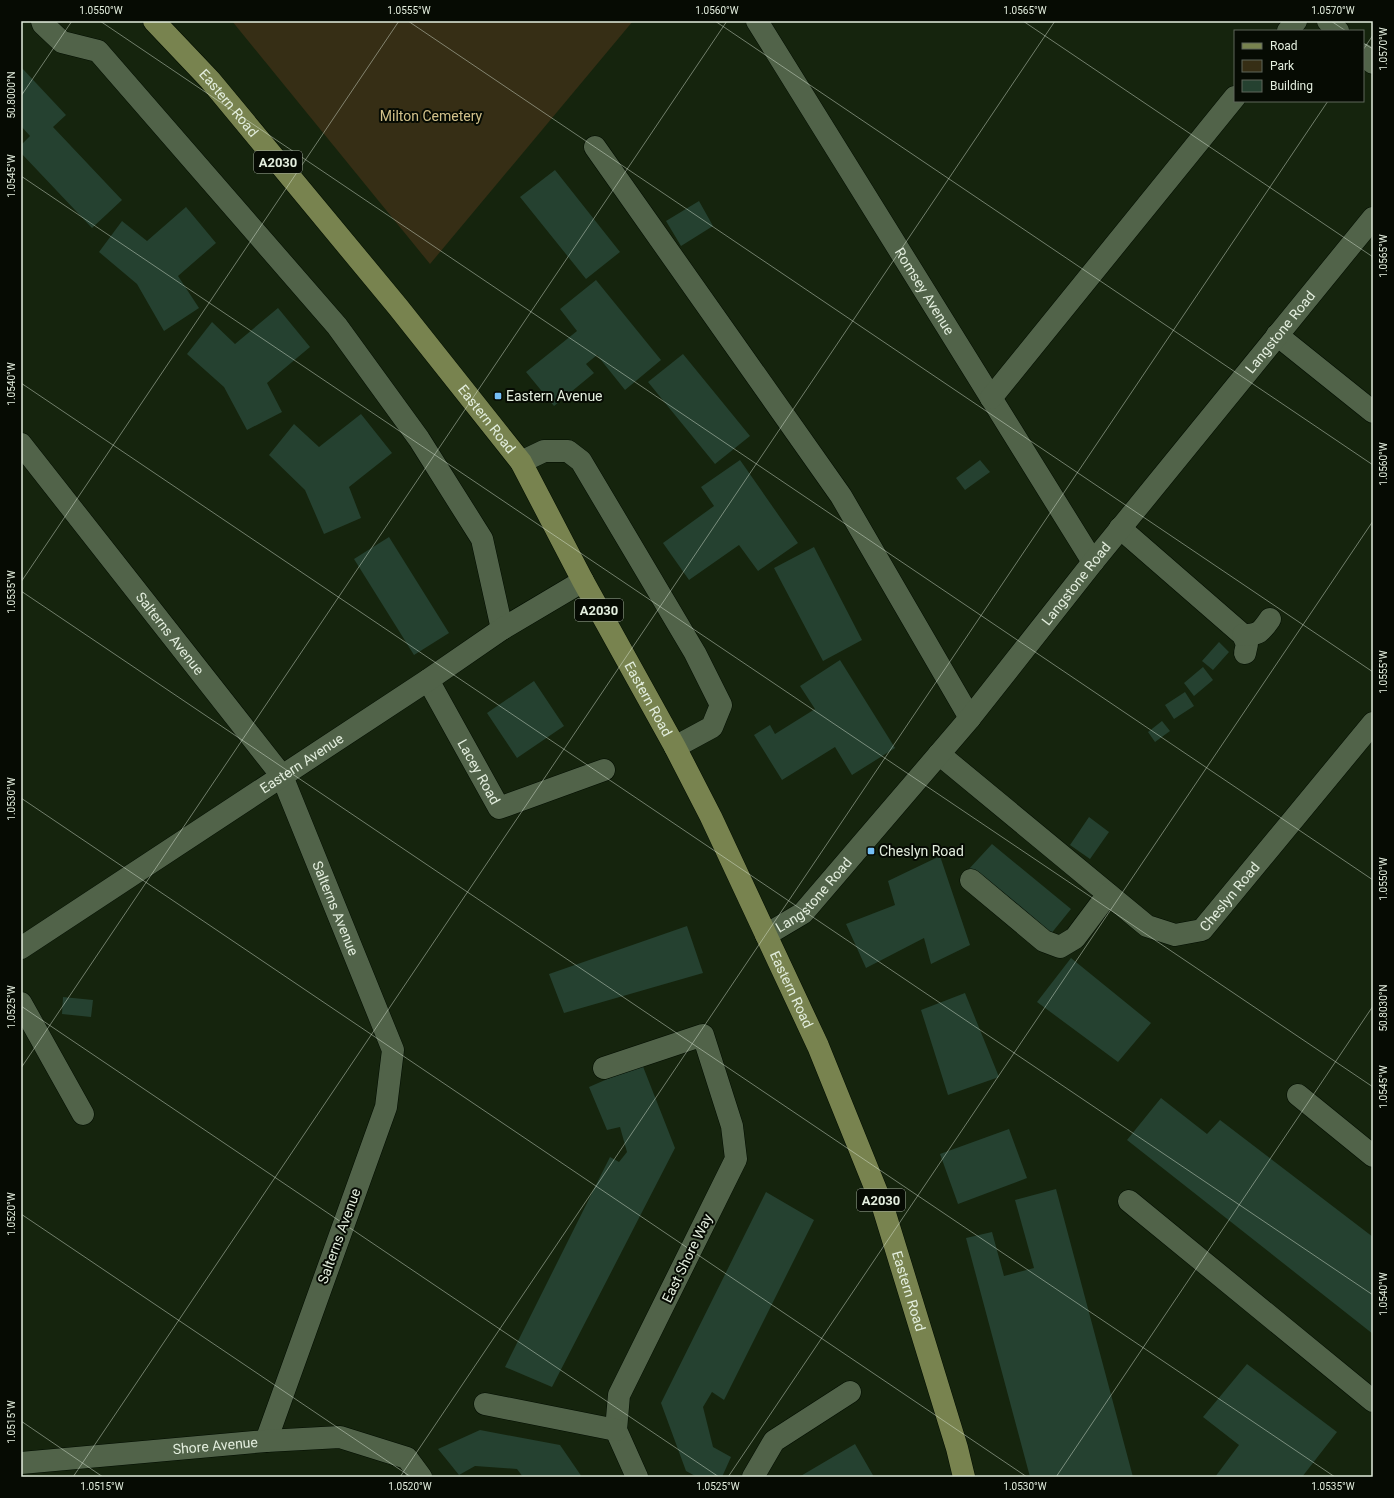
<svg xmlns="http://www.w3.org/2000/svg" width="1394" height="1498" viewBox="0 0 1394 1498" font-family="Roboto,sans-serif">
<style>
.green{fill:#362e15}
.building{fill:#254130}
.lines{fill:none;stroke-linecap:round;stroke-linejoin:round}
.minor-casing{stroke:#020d00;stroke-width:23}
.major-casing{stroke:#020d00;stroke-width:23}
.minor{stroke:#516349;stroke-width:22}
.major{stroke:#78834f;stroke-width:22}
.ticks{fill:none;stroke:#e3eede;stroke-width:1;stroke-opacity:0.45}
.poi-dot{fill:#75c0f6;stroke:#060b03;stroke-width:1.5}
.labels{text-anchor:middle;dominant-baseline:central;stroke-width:4;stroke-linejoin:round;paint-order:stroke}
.shield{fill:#060b03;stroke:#a1aa9c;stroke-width:1}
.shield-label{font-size:13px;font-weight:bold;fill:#e3eede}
.street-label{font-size:14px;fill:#e3eede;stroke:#060b03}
.park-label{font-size:14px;fill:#d3c28b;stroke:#060b03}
.poi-label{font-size:14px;fill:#e3eede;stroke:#060b03;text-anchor:start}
.neatline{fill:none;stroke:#e3eede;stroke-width:1.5}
.ticks-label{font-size:10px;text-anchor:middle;fill:#e3eede}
</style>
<rect width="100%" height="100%" fill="#15240d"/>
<path class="green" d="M 232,21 L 633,21 L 430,264 Z"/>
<path class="building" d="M 21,67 L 66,115 L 53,127 L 122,200 L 92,228 L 21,153 L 21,145 L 30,136 L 21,126 Z
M 555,170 L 620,252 L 586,279 L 520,197 Z
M 699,201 L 713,226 L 681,246 L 666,221 Z
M 186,207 L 216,243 L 178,276 L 199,308 L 164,331 L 137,284 L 99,252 L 122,221 L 147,241 Z
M 596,280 L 661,360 L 625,390 L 597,355 L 586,364 L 594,373 L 554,406 L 526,372 L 577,331 L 560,309 Z
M 278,308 L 310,347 L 267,383 L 282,412 L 247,430 L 224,387 L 187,354 L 212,322 L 235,344 Z
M 683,354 L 750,436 L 715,464 L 648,382 Z
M 361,414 L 392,453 L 349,487 L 361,518 L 324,534 L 305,490 L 269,455 L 294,424 L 319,447 Z
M 740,460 L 798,543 L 758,571 L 739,545 L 689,580 L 663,543 L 714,506 L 701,487 Z
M 980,460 L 990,472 L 965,490 L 956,478 Z
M 389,537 L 449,633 L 414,655 L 354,559 Z
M 814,547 L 862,640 L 823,661 L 774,568 Z
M 1219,642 L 1229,652 L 1213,670 L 1202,661 Z
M 840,660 L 895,748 L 852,775 L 835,747 L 782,780 L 754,735 L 770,725 L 775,734 L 815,709 L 800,686 Z
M 1203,667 L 1213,680 L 1194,696 L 1184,683 Z
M 534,681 L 564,726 L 517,758 L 487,713 Z
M 1185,692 L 1194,706 L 1174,719 L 1165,705 Z
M 1162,721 L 1170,731 L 1155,742 L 1148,732 Z
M 1089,817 L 1109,832 L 1090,859 L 1070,845 Z
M 992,844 L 1071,909 L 1050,935 L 968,870 Z
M 940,856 L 970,945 L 931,964 L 924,938 L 866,968 L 846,924 L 895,905 L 888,881 Z
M 687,926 L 703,973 L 564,1013 L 549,974 Z
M 1071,958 L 1151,1023 L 1118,1062 L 1037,1002 Z
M 965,993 L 999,1077 L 948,1095 L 921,1010 Z
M 63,997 L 93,1000 L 91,1017 L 62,1014 Z
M 642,1064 L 675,1148 L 552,1387 L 505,1367 L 610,1157 L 619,1162 L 627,1152 L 620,1127 L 607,1130 L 589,1087 Z
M 1161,1098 L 1207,1134 L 1220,1120 L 1373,1237 L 1373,1334 L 1127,1140 Z
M 1009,1129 L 1027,1178 L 958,1204 L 940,1154 Z
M 1056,1189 L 1133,1477 L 1030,1477 L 966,1238 L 992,1232 L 1004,1276 L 1034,1268 L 1015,1200 Z
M 766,1192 L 814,1220 L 724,1400 L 712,1392 L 703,1407 L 713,1447 L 731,1457 L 722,1477 L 697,1477 L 686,1471 L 661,1403 Z
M 1247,1364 L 1337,1432 L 1302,1477 L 1215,1477 L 1239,1445 L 1203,1417 Z
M 480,1430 L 560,1445 L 582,1477 L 523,1477 L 517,1469 L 475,1466 L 459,1475 L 438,1449 Z
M 855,1444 L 874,1477 L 799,1477 Z"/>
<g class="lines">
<defs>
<g id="minor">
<path d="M 42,21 L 43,24 L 62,42 L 98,51 L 337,326 L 419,439 L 482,539 L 502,629"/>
<path id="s1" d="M 757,21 L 1093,562"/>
<path d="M 1328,21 L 1338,31"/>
<path d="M 1288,31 L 1296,21"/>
<path d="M 1363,54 L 1373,63"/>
<path d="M 595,147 L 841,496 L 970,718"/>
<path d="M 1277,335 L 1373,412"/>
<path d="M 991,398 L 1235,97"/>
<path id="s2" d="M 21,444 L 282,776 L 393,1050 L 386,1107 L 266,1441"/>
<path d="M 521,462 L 544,451 L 568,451 L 581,461 L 695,653 L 721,705 L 712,727 L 675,747"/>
<path d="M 1120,528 L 1243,635 L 1247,644 L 1245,653"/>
<path d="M 1243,635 C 1259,635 1261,632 1270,619"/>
<path id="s3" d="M 428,680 L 499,808 L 604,770"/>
<path id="s4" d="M 939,754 L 1147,926 L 1175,935 L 1202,930 L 1373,723"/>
<path d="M 971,880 L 1044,941 L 1060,947 L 1075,938 L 1108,894"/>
<path id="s5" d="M 766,935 L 803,913 L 970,718 L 1093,562 L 1373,218"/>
<path id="s6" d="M 21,948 L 428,680 L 502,629 L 583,581"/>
<path d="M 21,1003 L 83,1114"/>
<path d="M 604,1068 L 703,1035 L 732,1126 L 736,1159 L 619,1395 L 616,1430 L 637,1477"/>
<path d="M 1298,1095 L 1373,1156"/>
<path d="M 1129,1201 L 1373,1401"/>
<path d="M 485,1404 L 616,1430"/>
<path id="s7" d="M 21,1463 L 266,1441 L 340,1437 L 407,1458 L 421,1477"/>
<path d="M 753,1477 L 774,1441 L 850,1392"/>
</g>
<g id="major">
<path id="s8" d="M 154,21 L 210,80 L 398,307 L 521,462 L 583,581 L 675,747 L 711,817 L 818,1046 L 883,1207 L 957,1448 L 964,1477"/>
</g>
</defs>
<use href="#minor" class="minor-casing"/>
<use href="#major" class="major-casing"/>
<use href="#minor" class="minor"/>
<use href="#major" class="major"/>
</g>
<path class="ticks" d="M 100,21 L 1373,880M 408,21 L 1373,672M 715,21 L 1373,465M 1023,21 L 1373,257M 1331,21 L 1346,31M 1363,43 L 1373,49M 1363,50 L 1373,35M 21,96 L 72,21M 21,176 L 1373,1087M 21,383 L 1373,1295M 21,582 L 399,21M 21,591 L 1335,1477M 21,798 L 1027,1477M 21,1006 L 719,1477M 21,1068 L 727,21M 21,1214 L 411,1477M 21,1421 L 103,1477M 73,1477 L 1055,21M 400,1477 L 1328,101M 728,1477 L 1373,521M 1056,1477 L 1373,1006"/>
<g class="poi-dot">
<rect x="494" y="392" width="8" height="8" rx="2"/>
<rect x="867" y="847" width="8" height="8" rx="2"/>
</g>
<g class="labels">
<g class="shield">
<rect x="254" y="151" width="48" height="22" rx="3"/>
<rect x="575" y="599" width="48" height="22" rx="3"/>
<rect x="857" y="1189" width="48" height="22" rx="3"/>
</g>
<g class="shield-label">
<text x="278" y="162">A2030</text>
<text x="599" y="610">A2030</text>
<text x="881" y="1200">A2030</text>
</g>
<g class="street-label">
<text stroke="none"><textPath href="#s8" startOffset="111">Eastern Road</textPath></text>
<text stroke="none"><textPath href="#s1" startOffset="318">Romsey Avenue</textPath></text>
<text stroke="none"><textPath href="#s5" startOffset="795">Langstone Road</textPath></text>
<text stroke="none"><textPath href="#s8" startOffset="519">Eastern Road</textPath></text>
<text stroke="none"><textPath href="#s5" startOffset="471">Langstone Road</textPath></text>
<text stroke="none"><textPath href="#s2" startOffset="241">Salterns Avenue</textPath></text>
<text stroke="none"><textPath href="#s8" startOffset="843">Eastern Road</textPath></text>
<text stroke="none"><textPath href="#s6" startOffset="336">Eastern Avenue</textPath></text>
<text stroke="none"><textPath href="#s3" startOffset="105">Lacey Road</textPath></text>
<text stroke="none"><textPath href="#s5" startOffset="63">Langstone Road</textPath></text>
<text stroke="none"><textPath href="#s4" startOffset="370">Cheslyn Road</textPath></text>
<text stroke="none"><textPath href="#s2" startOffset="565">Salterns Avenue</textPath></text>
<text stroke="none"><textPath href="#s8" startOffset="1167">Eastern Road</textPath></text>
<text transform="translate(339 1236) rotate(-70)">Salterns Avenue</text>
<text transform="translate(687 1258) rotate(-64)">East Shore Way</text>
<text stroke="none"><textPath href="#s8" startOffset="1491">Eastern Road</textPath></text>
<text stroke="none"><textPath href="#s7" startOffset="195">Shore Avenue</textPath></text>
</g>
<g class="park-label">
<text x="431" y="116">Milton Cemetery</text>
</g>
<g class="poi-label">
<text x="506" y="396">Eastern Avenue</text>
<text x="879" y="851">Cheslyn Road</text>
</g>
</g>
<rect width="1394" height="1498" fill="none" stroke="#060b03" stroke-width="44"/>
<rect x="1234" y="30" width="130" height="72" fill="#060b03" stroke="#5e665b"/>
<rect x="1242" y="43" width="20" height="6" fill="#78834f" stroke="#5e665b"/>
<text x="1270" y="50" font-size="12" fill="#e3eede">Road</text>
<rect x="1242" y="60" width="20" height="12" fill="#362e15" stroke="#5e665b"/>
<text x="1270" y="70" font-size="12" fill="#e3eede">Park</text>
<rect x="1242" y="80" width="20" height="12" fill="#254130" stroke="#5e665b"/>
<text x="1270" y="90" font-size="12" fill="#e3eede">Building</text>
<rect x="22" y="22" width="1350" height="1454" class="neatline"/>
<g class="ticks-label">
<text x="101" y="14">1.0550°W</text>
<text x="409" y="14">1.0555°W</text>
<text x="717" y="14">1.0560°W</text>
<text x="1025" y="14">1.0565°W</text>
<text x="1333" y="14">1.0570°W</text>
<text transform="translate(1383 49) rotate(-90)" y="4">1.0570°W</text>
<text transform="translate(11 95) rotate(-90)" y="4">50.8000°N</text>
<text transform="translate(11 176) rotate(-90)" y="4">1.0545°W</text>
<text transform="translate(1383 256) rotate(-90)" y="4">1.0565°W</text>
<text transform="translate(11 384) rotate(-90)" y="4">1.0540°W</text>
<text transform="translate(1383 464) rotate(-90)" y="4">1.0560°W</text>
<text transform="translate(11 592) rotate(-90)" y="4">1.0535°W</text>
<text transform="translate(1383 672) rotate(-90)" y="4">1.0555°W</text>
<text transform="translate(11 799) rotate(-90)" y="4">1.0530°W</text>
<text transform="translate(1383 879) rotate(-90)" y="4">1.0550°W</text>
<text transform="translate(11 1007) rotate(-90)" y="4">1.0525°W</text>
<text transform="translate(1383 1008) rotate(-90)" y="4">50.8030°N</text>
<text transform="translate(1383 1087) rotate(-90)" y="4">1.0545°W</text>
<text transform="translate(11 1214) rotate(-90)" y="4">1.0520°W</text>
<text transform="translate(1383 1294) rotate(-90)" y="4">1.0540°W</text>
<text transform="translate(11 1422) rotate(-90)" y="4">1.0515°W</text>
<text x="102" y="1490">1.0515°W</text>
<text x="410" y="1490">1.0520°W</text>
<text x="718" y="1490">1.0525°W</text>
<text x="1025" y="1490">1.0530°W</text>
<text x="1333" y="1490">1.0535°W</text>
</g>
</svg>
